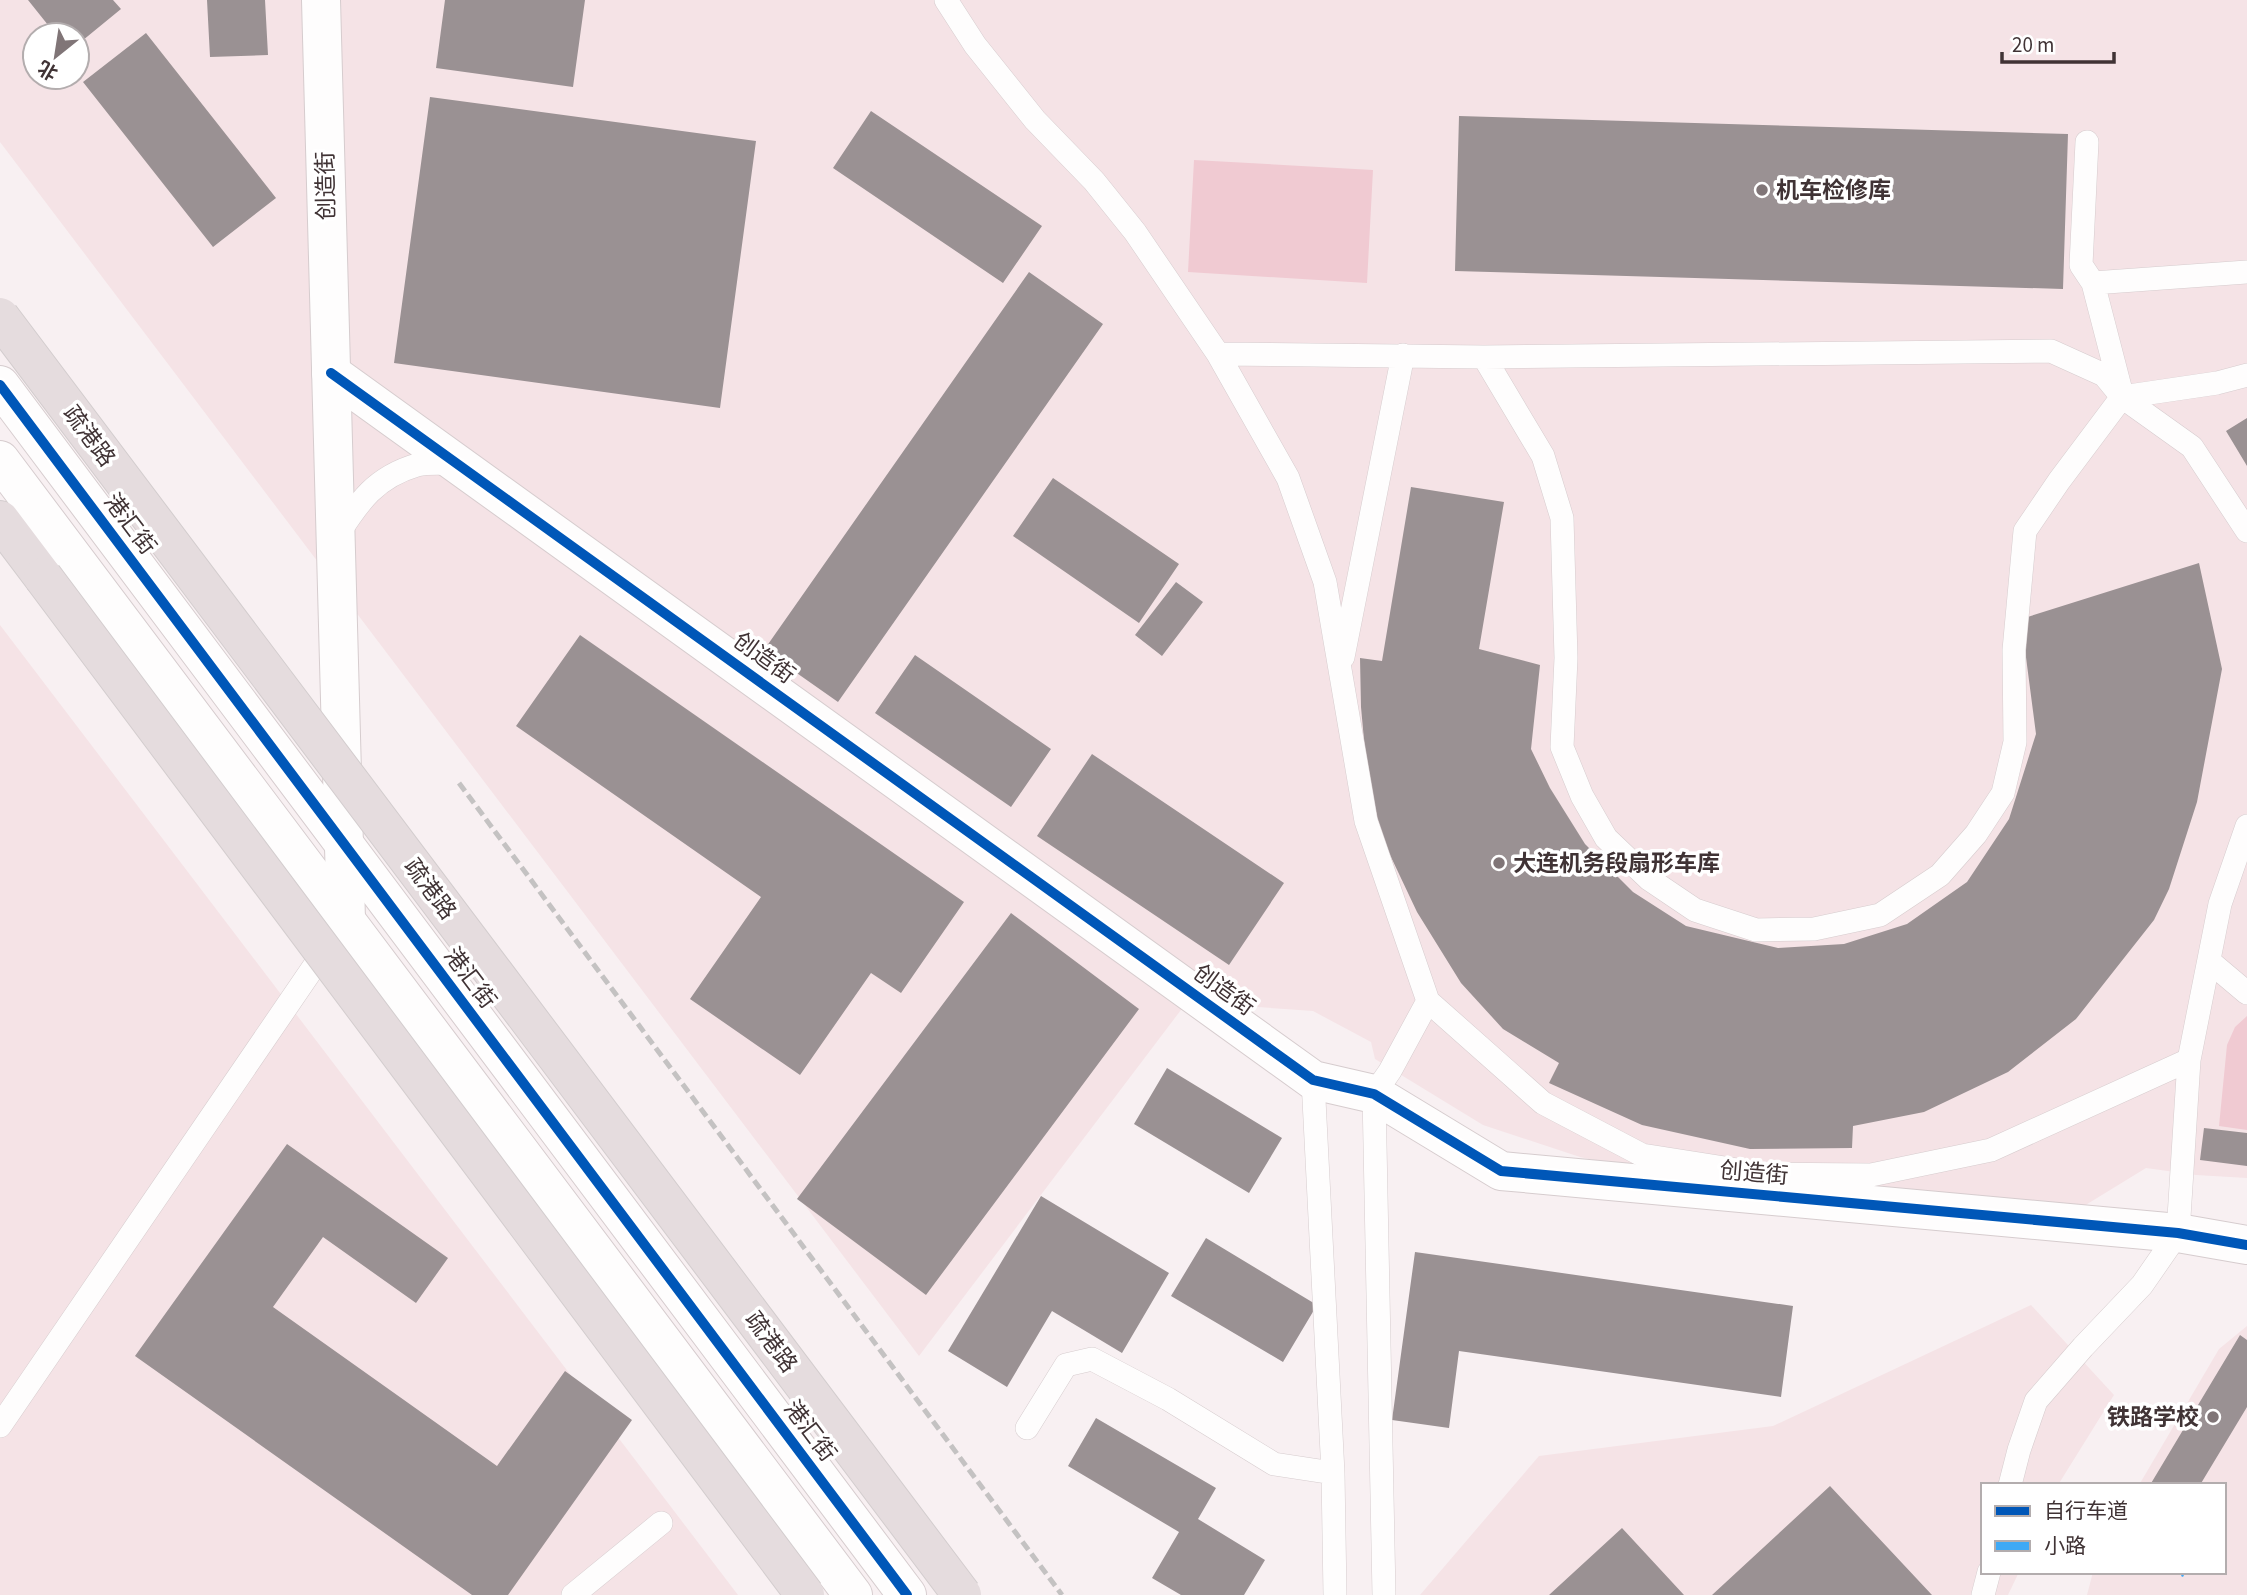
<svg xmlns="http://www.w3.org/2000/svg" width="2247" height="1595" viewBox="0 0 2247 1595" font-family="'Source Sans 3','Noto Sans SC',sans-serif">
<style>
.built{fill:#f5e3e6;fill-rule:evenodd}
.green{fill:#f0cad2}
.building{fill:#9a9193}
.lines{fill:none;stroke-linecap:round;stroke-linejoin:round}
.service-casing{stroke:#d6ccce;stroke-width:24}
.minor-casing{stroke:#d6ccce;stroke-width:40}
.tertiary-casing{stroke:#d6ccce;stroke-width:40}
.trunk-casing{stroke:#d3cdce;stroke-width:40}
.service{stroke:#fefdfd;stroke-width:23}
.minor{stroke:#fefdfd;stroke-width:38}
.tertiary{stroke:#fefdfd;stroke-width:38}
.trunk{stroke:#e5dcde;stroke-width:38}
.rail{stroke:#c4c2c2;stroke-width:5;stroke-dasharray:10 5;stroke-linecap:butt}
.trunk-bridge-casing{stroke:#d3cdce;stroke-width:40;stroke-linecap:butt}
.trunk-bridge{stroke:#e5dcde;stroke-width:38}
.quiet{stroke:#3fa9f5;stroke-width:9;stroke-dasharray:18 9;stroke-linecap:butt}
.cycleway-casing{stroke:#fff;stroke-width:15}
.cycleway{stroke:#0057b8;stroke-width:10}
.poi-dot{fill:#807577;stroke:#fff;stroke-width:2.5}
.labels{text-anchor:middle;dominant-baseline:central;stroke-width:7;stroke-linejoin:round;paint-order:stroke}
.street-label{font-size:23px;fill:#403335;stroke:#fff}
.poi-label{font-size:23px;font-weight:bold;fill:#403335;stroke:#fff;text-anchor:start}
</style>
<rect width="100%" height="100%" fill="#f8f0f2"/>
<path class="built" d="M 0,0 L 2247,0 L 2247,1178 L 2196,1175 L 2146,1168 L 2084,1206 L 1689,1181 L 1580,1157 L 1483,1125 L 1375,1059 L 1371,1042 L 1313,1011 L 1187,1002 L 919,1356 L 0,142 ZM 35,35 L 77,35 L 77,77 L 35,77 Z
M 0,625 L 738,1595 L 0,1595 Z
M 2031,1305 L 2114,1395 L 2058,1485 L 1983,1485 L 1983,1572 L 2019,1572 L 2008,1595 L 1420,1595 L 1539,1456 L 1773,1426 Z
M 2247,1326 L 2247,1595 L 2087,1595 L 2093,1572 L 2224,1572 L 2224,1485 L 2139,1485 L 2219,1349 Z"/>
<path class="green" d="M 1194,160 L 1373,170 L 1367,283 L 1188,272 Z
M 2247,1016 L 2247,1130 L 2219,1126 L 2227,1045 L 2235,1027 Z"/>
<path class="building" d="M 28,0 L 113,0 L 121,9 L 77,45 L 77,35 L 56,35 Z
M 207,0 L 265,0 L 268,55 L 210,57 Z
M 445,0 L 585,0 L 573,87 L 436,68 Z
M 146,33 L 276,198 L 213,247 L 83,82 Z
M 430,97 L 756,141 L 720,408 L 394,363 Z
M 871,111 L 1042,226 L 1003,283 L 833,168 Z
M 1459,116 L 2068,134 L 2063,289 L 1455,271 Z
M 1029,272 L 1103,324 L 838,702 L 764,650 Z
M 2247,418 L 2247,466 L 2226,431 Z
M 1053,478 L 1179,564 L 1139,623 L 1013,536 Z
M 1411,487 L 1504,502 L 1479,649 L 1540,665 L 1531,749 L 1550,788 L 1585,844 L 1633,892 L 1686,926 L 1778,948 L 1844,944 L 1907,924 L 1967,882 L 2009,819 L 2036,734 L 2021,619 L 2199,563 L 2222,669 L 2197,802 L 2169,889 L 2154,920 L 2076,1019 L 2008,1072 L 1924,1112 L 1853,1126 L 1852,1148 L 1750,1149 L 1642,1125 L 1549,1083 L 1559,1063 L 1503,1029 L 1461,983 L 1417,912 L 1382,838 L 1367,773 L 1361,707 L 1360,658 L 1382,661 Z
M 1176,582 L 1203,602 L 1162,656 L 1135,635 Z
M 580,635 L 964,902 L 901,993 L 871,973 L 800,1075 L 690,999 L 761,897 L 516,726 Z
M 915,655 L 1051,749 L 1011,807 L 875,713 Z
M 1092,754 L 1284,883 L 1229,965 L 1037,836 Z
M 1011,913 L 1139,1009 L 926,1295 L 797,1199 Z
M 1167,1068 L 1282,1138 L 1249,1193 L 1134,1124 Z
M 2204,1128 L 2247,1133 L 2247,1166 L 2200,1160 Z
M 287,1144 L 448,1258 L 416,1303 L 323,1237 L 273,1307 L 497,1466 L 565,1371 L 632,1420 L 508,1595 L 472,1595 L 135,1356 Z
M 1041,1196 L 1169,1273 L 1122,1353 L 1052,1311 L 1007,1387 L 948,1351 Z
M 1206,1238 L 1317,1305 L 1283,1362 L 1171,1296 Z
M 1415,1252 L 1793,1306 L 1781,1397 L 1459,1351 L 1449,1428 L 1392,1420 Z
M 2240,1335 L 2247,1340 L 2247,1407 L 2200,1485 L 2150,1485 Z
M 1096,1418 L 1216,1488 L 1198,1519 L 1265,1560 L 1244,1595 L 1181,1595 L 1152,1578 L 1179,1532 L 1068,1466 Z
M 1830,1486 L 1932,1595 L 1712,1595 Z
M 1622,1528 L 1684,1595 L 1549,1595 Z"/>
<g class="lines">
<defs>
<path id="service" d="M 946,0 L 975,45 L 1035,120 L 1094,181 L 1135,232 L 1218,354 L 1288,478 L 1325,582 L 1366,821 L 1428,1001 L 1390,1071 L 1374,1094 L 1384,1595
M 2087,142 L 2081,265 L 2093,283 L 2121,391
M 2093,283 L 2247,272
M 1218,354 L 1484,357 L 2051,351 L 2104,375 L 2122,397 L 2192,447 L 2247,531
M 1484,357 L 1543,456 L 1562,518 L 1566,658 L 1562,747 L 1582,796 L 1606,838 L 1649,879 L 1695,910 L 1756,930 L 1814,929 L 1880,915 L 1940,875 L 1976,834 L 2003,793 L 2015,742 L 2014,650 L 2025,531 L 2059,481 L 2122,397 L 2217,383 L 2247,375
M 337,536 C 359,501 376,477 417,465 C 428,462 443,464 455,463
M 1343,657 L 1403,355
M 2209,961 L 2247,993
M 1428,1001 L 1543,1103 L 1642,1155 L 1763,1174 L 1871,1175 L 1991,1150 L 2189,1060
M 1313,1080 L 1333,1473 L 1335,1595
M 0,1426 L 330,943
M 1027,1428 L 1066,1365 L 1092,1359 L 1168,1399 L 1274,1464 L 1333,1473
M 2010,1485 L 2019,1450 L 2036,1401 L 2083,1347 L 2142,1285 L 2178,1233 L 2189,1060 L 2220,904 L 2247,826
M 573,1595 L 661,1523
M 1983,1595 L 1989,1572"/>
<path id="minor" d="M 321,0 L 346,920"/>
<path id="tertiary" d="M 331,373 L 1313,1080 L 1374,1094 L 1501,1171 L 2178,1233 L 2247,1245
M 0,385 L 907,1595
M 0,460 L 853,1595"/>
<path id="trunk" d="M 0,520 L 43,577"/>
</defs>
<use href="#service" class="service-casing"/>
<use href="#minor" class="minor-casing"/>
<use href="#tertiary" class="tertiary-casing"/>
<use href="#trunk" class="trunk-casing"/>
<use href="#service" class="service"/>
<use href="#minor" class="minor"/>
<use href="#tertiary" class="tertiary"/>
<use href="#trunk" class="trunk"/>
<path class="rail" d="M 459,783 L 1062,1595"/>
<defs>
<path id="trunk-bridge" d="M 0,317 L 962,1595
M 43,577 L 805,1595"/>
</defs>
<use href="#trunk-bridge" class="trunk-bridge-casing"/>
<use href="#trunk-bridge" class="trunk-bridge"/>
<path class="quiet" d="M 2183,1572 L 2185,1573"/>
<defs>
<path id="cycleway" d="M 331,373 L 1313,1080 L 1374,1094 L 1501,1171 L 2178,1233 L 2247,1245
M 0,385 L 907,1595"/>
</defs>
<use href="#cycleway" class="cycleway-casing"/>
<use href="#cycleway" class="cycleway"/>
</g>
<g class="poi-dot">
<circle cx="1762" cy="190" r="7"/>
<circle cx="1499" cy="863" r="7"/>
<circle cx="2213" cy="1417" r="7"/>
</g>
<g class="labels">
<g class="street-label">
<text transform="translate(326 186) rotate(-91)">创造街</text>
<text transform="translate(89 436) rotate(53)">疏港路</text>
<text transform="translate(130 524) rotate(53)">港汇街</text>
<text transform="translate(764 658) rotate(36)">创造街</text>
<text transform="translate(430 889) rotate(53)">疏港路</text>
<text transform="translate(470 978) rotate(53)">港汇街</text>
<text transform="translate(1224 990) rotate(36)">创造街</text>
<text transform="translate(1754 1173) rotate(5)">创造街</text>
<text transform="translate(771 1342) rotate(53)">疏港路</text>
<text transform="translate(810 1431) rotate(53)">港汇街</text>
</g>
<g class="poi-label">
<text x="1776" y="190">机车检修库</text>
<text x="1513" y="863">大连机务段扇形车库</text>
<text x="2199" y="1417" text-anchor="end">铁路学校</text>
</g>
</g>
<rect x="1981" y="1483" width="245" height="91" fill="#ffffff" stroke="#b3adae" stroke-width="2"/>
<rect x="1995" y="1506" width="35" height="10" fill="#0057b8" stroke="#b3adae" stroke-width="2"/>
<text x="2044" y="1518" font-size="21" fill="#403335">自行车道</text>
<rect x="1995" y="1541" width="35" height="10" fill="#3fa9f5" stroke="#b3adae" stroke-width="2"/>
<text x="2044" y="1553" font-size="21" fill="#403335">小路</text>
<g transform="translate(56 56) rotate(210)"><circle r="33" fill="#ffffff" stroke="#b3adae" stroke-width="2"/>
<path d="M0-5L12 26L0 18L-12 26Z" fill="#807577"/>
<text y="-10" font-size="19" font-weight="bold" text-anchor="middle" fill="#403335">北</text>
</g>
<path d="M2002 52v10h112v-10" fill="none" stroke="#403335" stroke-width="3.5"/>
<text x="2012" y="52" font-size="21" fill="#403335" stroke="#ffffff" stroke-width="5" paint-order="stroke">20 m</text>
</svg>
